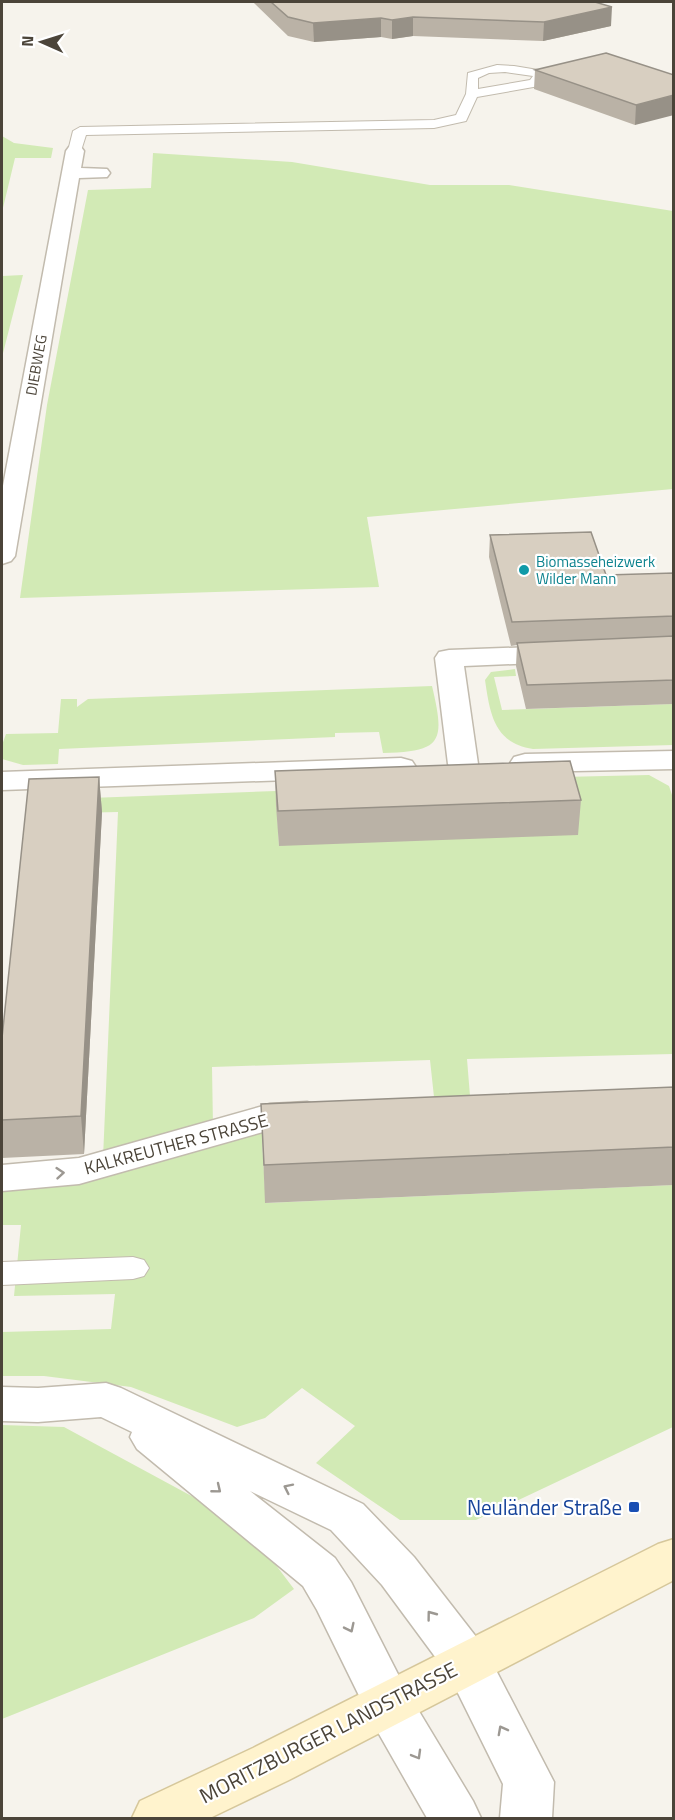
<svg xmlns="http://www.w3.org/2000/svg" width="675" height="1820" viewBox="0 0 675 1820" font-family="'Titillium Web',sans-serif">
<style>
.green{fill:#d2eab5}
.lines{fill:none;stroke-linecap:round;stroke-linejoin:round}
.service-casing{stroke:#c2bbae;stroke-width:2}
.minor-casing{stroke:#c2bbae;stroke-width:3}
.secondary-casing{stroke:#d6c79b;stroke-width:3}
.service{fill:#fff;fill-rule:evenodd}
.minor{fill:#fff;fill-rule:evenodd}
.secondary{fill:#fff3cd;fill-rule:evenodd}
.wall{fill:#bab2a6}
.shaded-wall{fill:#979187}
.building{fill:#d8cfc1;stroke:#979187;stroke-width:1.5}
.oneway{stroke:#9c9892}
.culture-dot{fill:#0f9aa8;stroke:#fff;stroke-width:2}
.transit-dot{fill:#1a4fb4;stroke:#fff;stroke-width:2}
.labels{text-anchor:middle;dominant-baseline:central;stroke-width:4.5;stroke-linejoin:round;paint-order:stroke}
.far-street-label{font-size:15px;fill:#4b4439;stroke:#fff}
.far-culture-label{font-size:15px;fill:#0d838f;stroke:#fff;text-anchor:start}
.street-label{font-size:18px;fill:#4b4439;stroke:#fff}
.near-transit-label{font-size:21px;fill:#164399;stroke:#fff;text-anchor:end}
.near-street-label{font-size:21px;fill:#4b4439;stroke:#fff}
</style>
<rect width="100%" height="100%" fill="#f6f3ec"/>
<path class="green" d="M 2,136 L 14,143 L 53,148 L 51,158 L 15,158 L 2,212 Z
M 153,153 L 292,162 L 430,185 L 509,185 L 673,211 L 673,489 L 367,517 L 379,587 L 20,598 L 47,405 L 88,190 L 151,188 Z
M 23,275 L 2,357 L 2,276 Z
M 515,669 L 516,676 L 494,677 L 502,710 L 673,704 L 673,745 L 533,749 C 494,743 490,714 485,680 L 491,672 Z
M 432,686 C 445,741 443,752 383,753 L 379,732 L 335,733 L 335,737 L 59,749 L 58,764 L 23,765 L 2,759 L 2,745 L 6,734 L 58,733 L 61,699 L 77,699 L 77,707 L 88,699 Z
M 649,775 L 669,786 L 673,798 L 673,1054 L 467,1059 L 470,1096 L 434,1097 L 430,1060 L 212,1067 L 213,1127 L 103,1158 L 118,812 L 32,814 L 64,799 L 276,791 L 279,846 L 518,778 Z
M 273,1124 L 262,1143 L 266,1203 L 673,1185 L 673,1427 L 476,1520 L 400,1520 L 316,1463 L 355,1426 L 302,1388 L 265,1418 L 237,1427 L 131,1387 L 44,1376 L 2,1376 L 2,1332 L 111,1329 L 115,1294 L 14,1296 L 21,1225 L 2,1225 L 2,1184 L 108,1177 Z
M 2,1425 L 64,1427 L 210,1506 L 263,1548 L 294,1589 L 254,1618 L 2,1719 Z"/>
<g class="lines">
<defs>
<path id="service" d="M 497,65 L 514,66 L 544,71 L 546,74 L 539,86 L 477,97 L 466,121 L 434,128 L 86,135 L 80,154 L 75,155 L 68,151 L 73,131 L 80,127 L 434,120 L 456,115 L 466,94 L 468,73 ZM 505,72 L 533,76 L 530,80 L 478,89 L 478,78 L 489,73 Z
M 133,1257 L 144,1260 L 149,1268 L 144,1276 L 133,1279 L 2,1285 L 2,1262 Z"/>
<path id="minor" d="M 75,146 L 81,147 L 84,151 L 81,168 L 107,169 L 110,173 L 107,177 L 79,178 L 15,556 L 11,561 L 2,564 L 2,491 L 66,151 L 69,147 Z
M 561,646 L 571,648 L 575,654 L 571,660 L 561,662 L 464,666 L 478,764 L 474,770 L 463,773 L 452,770 L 448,764 L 435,658 L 439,652 L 449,650 Z
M 674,751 L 674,769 L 525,772 L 514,769 L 510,763 L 514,757 L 525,754 Z
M 401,758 L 412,761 L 416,767 L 412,773 L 401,776 L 2,790 L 2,772 Z
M 307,1102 L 320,1106 L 326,1115 L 320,1124 L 307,1128 L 270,1130 L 79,1184 L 2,1191 L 2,1165 L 79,1158 L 270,1104 Z
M 106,1383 L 121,1388 L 363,1504 L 414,1557 L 484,1647 L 554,1782 L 552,1818 L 500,1818 L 503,1784 L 450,1677 L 382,1585 L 331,1530 L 250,1491 L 335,1558 L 351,1582 L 405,1688 L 473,1801 L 481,1818 L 427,1818 L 371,1720 L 317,1610 L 303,1586 L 137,1449 L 130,1437 L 132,1432 L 101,1417 L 38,1422 L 2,1421 L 2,1387 L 38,1388 Z"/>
<path id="secondary" d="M 674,1539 L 674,1580 L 289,1780 L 210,1818 L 132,1818 L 140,1801 L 253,1748 L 658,1544 Z"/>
</defs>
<use href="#service" class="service-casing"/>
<use href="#minor" class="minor-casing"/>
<use href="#secondary" class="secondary-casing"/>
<use href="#service" class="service"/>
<use href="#minor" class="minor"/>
<use href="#secondary" class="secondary"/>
</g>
<path class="wall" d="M 253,2 L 595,2 L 611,26 L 543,41 L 413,36 L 392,39 L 381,37 L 314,42 L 288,36 Z
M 535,70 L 674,75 L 635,125 L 534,89 Z
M 490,535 L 606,575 L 674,573 L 674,704 L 526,709 L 516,666 L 517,645 L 511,646 L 489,557 Z
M 275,771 L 581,800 L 578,835 L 279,846 L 276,806 Z
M 99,777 L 102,812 L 84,1154 L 2,1158 L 2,1038 Z
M 674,1087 L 674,1185 L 265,1203 L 261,1104 Z"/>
<path class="shaded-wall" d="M 612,7 L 611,26 L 543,41 L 544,22 Z
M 413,17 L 413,36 L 392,39 L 392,20 Z
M 381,18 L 381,37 L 314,42 L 313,23 Z
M 674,95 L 674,115 L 635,125 L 636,105 Z
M 99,777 L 102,812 L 84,1154 L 81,1116 Z"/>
<path class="building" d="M 271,2 L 595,2 L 612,7 L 544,22 L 413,17 L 392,20 L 381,18 L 313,23 L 288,17 Z
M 606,53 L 674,75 L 674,95 L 636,105 L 535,70 Z
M 591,532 L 606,575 L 674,573 L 674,616 L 512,622 L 490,535 Z
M 674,636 L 674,680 L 527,685 L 517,643 Z
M 570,761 L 581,800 L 278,811 L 275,771 Z
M 99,777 L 81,1116 L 2,1120 L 2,1038 L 29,779 Z
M 674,1087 L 674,1147 L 264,1165 L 261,1104 Z"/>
<defs><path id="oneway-chevron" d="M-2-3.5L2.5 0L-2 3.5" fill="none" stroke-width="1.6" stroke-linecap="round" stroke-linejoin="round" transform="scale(1.5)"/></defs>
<g class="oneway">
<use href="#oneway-chevron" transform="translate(60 1173) rotate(-5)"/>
<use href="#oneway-chevron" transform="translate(288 1488) rotate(-154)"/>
<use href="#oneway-chevron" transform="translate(217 1489) rotate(39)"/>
<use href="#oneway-chevron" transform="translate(431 1615) rotate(-127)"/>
<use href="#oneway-chevron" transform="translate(350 1628) rotate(64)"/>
<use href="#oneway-chevron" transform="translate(502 1730) rotate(-118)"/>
<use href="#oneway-chevron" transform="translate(417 1755) rotate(60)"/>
</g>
<circle class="culture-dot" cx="524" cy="570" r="6"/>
<rect class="transit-dot" x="628" y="1501" width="12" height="12" rx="3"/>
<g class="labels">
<g class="far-street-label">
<text transform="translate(36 365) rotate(-80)">DIEBWEG</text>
</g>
<g class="far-culture-label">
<text x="536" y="561">Biomasseheizwerk<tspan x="536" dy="17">Wilder Mann</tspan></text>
</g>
<g class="street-label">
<text transform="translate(176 1144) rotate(-15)">KALKREUTHER STRASSE</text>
</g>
<g class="near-transit-label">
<text x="622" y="1507">Neuländer Straße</text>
</g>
<g class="near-street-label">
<text transform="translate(328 1732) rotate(-27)">MORITZBURGER LANDSTRASSE</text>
</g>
</g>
<rect width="675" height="1820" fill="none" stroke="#4b4439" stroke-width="6"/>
<g transform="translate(42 42) rotate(273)" stroke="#ffffff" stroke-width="4.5" paint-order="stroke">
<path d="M0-4.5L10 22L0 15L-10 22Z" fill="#4b4439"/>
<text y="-9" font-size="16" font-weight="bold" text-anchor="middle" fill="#4b4439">N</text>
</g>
</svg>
